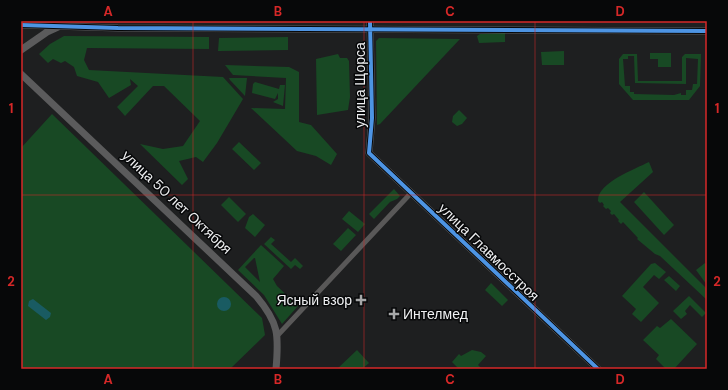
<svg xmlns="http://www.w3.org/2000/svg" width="728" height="390" viewBox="0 0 728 390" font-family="'DM Sans',sans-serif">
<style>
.green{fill:#184924;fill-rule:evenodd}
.water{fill:#195b62}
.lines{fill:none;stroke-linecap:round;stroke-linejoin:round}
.street{stroke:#595858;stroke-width:5}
.secondary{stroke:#5b5b5c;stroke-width:7}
.cycleway-casing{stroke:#070809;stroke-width:6}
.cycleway{stroke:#4d94e3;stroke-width:4}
.grid{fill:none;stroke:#d62828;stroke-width:1;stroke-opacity:0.55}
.poi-dot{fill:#a6a7a8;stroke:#070809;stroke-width:1.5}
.labels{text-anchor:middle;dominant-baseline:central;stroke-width:3;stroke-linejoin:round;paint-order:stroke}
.street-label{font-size:14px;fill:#eff0f2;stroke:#070809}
.poi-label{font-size:14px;fill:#eff0f2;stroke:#070809;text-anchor:end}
.neatline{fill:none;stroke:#d62828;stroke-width:1.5}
.grid-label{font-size:13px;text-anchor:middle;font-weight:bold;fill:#d62828}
</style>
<rect width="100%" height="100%" fill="#1e1f20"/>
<path class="green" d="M 532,21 L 616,21 L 616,22 Z
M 505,33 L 505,42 L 479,43 L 477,36 L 480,34 Z
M 64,36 L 209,37 L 209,49 L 87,48 L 84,60 L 89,70 L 223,77 L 243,99 L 217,143 L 203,162 L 196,157 L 179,161 L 188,179 L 182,185 L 140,144 L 163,149 L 183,146 L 200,121 L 164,86 L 153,86 L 125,116 L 117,107 L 138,86 L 130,79 L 131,85 L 109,98 L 98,82 L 77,76 L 74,67 L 65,61 L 61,63 L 53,59 L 48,63 L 39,54 L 50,44 Z
M 288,37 L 288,50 L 218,51 L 219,38 Z
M 379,38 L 460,39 L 380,124 L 377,125 L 376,41 Z
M 564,51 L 564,65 L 542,65 L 541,52 Z
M 650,53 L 671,53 L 671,67 L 658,67 L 658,59 L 650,59 Z
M 338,54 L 340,58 L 347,58 L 349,61 L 350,97 L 348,110 L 317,115 L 316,59 Z
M 623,54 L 637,54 L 638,81 L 682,81 L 682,57 L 685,54 L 701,54 L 700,86 L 689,100 L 633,100 L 619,84 L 619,59 ZM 628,56 L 634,56 L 635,83 L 686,84 L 686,58 L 698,59 L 697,84 L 693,84 L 692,90 L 686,90 L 686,95 L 681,95 L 681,93 L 674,95 L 634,94 L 634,92 L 630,92 L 630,86 L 625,86 L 623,59 L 628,59 Z
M 225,65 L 289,67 L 299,72 L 299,122 L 311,125 L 337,154 L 331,165 L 316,156 L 297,151 L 251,108 L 285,109 L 286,78 L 233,75 Z
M 229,78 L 247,78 L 245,96 L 230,80 Z
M 255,82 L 279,89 L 280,85 L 285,85 L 283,106 L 273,102 L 278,99 L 278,93 L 275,99 L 252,93 L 253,84 Z
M 459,110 L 467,118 L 462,124 L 457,126 L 452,122 L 453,116 Z
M 52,114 L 262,318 L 265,335 L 230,369 L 21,369 L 21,148 Z
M 239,142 L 261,163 L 254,170 L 232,149 Z
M 649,162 L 653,172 L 620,202 L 707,289 L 707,300 L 660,256 L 655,254 L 637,239 L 638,238 L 623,222 L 621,224 L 618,221 L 619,220 L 614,214 L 612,215 L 610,213 L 611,211 L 608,208 L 606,209 L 603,206 L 604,205 L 602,202 L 600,203 L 598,201 C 597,183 635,169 649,162 Z
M 394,189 L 400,196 L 397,199 L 390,202 L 374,219 L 369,214 Z
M 644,192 L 674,225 L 664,235 L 634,202 Z
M 229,197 L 246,214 L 238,222 L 221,205 Z
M 349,211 L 365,224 L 358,232 L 342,219 Z
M 253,214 L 265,225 L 255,237 L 245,228 L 249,217 Z
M 348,228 L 356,235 L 341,251 L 333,244 Z
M 271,237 L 275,240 L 271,244 L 291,262 L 295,258 L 303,266 L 300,269 L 295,265 L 291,269 L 264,244 Z
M 261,245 L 284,266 L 273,279 L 277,286 L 298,306 L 282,324 L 264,295 L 238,270 ZM 254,258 L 255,258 L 260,282 L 245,267 Z
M 655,263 L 666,272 L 659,279 L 654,275 L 643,287 L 659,303 L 641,322 L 632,314 L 636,309 L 622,296 L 651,264 Z
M 705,263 L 707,265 L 707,285 L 696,270 Z
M 669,276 L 680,286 L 676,291 L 664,280 Z
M 491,283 L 508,300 L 502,306 L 485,290 Z
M 689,296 L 706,313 L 702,317 L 690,305 L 685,311 L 687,314 L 681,319 L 673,311 Z
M 671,319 L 697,344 L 674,369 L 666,369 L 656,359 L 659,355 L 643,340 L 657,326 L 660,328 Z
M 357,350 L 369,363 L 362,369 L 337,369 Z
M 472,350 L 481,352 L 486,356 L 478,365 L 482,369 L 459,369 L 452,362 L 459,354 L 461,356 Z"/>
<path class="water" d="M217 304a7 7 0 1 1 14 0a7 7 0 1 1-14 0Z
M 33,299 L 51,313 L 50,317 L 46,320 L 28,306 L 29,301 Z"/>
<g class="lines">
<path class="street" d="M 278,335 L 411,193"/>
<path class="secondary" d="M 370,21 L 372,118 L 369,153 L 598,369
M 21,25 L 118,28 L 707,31
M 21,50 L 47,32 L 58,27
M 21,74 L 256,296 C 279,323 279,335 276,369"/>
<defs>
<path id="cycleway" d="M 370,21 L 372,118 L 369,153 L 598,369
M 21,25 L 118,28 L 707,31"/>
</defs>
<use href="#cycleway" class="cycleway-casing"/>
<use href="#cycleway" class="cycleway"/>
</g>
<path class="grid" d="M 193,21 L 193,369M 364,21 L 364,369M 535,21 L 535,369M 21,195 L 707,195"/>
<g class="poi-dot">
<path d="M359 294h4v4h4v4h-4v4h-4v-4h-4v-4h4z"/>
<path d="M392 308h4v4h4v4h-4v4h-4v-4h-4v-4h4z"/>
</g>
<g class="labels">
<g class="street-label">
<text transform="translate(360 85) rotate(-90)">улица Щорса</text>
<text transform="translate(177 202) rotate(43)">улица 50 лет Октября</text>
<text transform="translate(489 252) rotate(44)">улица Главмосстроя</text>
</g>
<g class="poi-label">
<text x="352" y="300">Ясный взор</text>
<text x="403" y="314" text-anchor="start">Интелмед</text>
</g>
</g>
<rect width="728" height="390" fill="none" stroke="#070809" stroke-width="44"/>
<rect x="22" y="22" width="684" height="346" class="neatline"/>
<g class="grid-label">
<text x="108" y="16">A</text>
<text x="278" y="16">B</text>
<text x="450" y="16">C</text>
<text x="620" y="16">D</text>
<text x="11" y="113">1</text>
<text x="717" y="113">1</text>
<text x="11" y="286">2</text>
<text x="717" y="286">2</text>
<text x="108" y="384">A</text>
<text x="278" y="384">B</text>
<text x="450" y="384">C</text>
<text x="620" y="384">D</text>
</g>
</svg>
